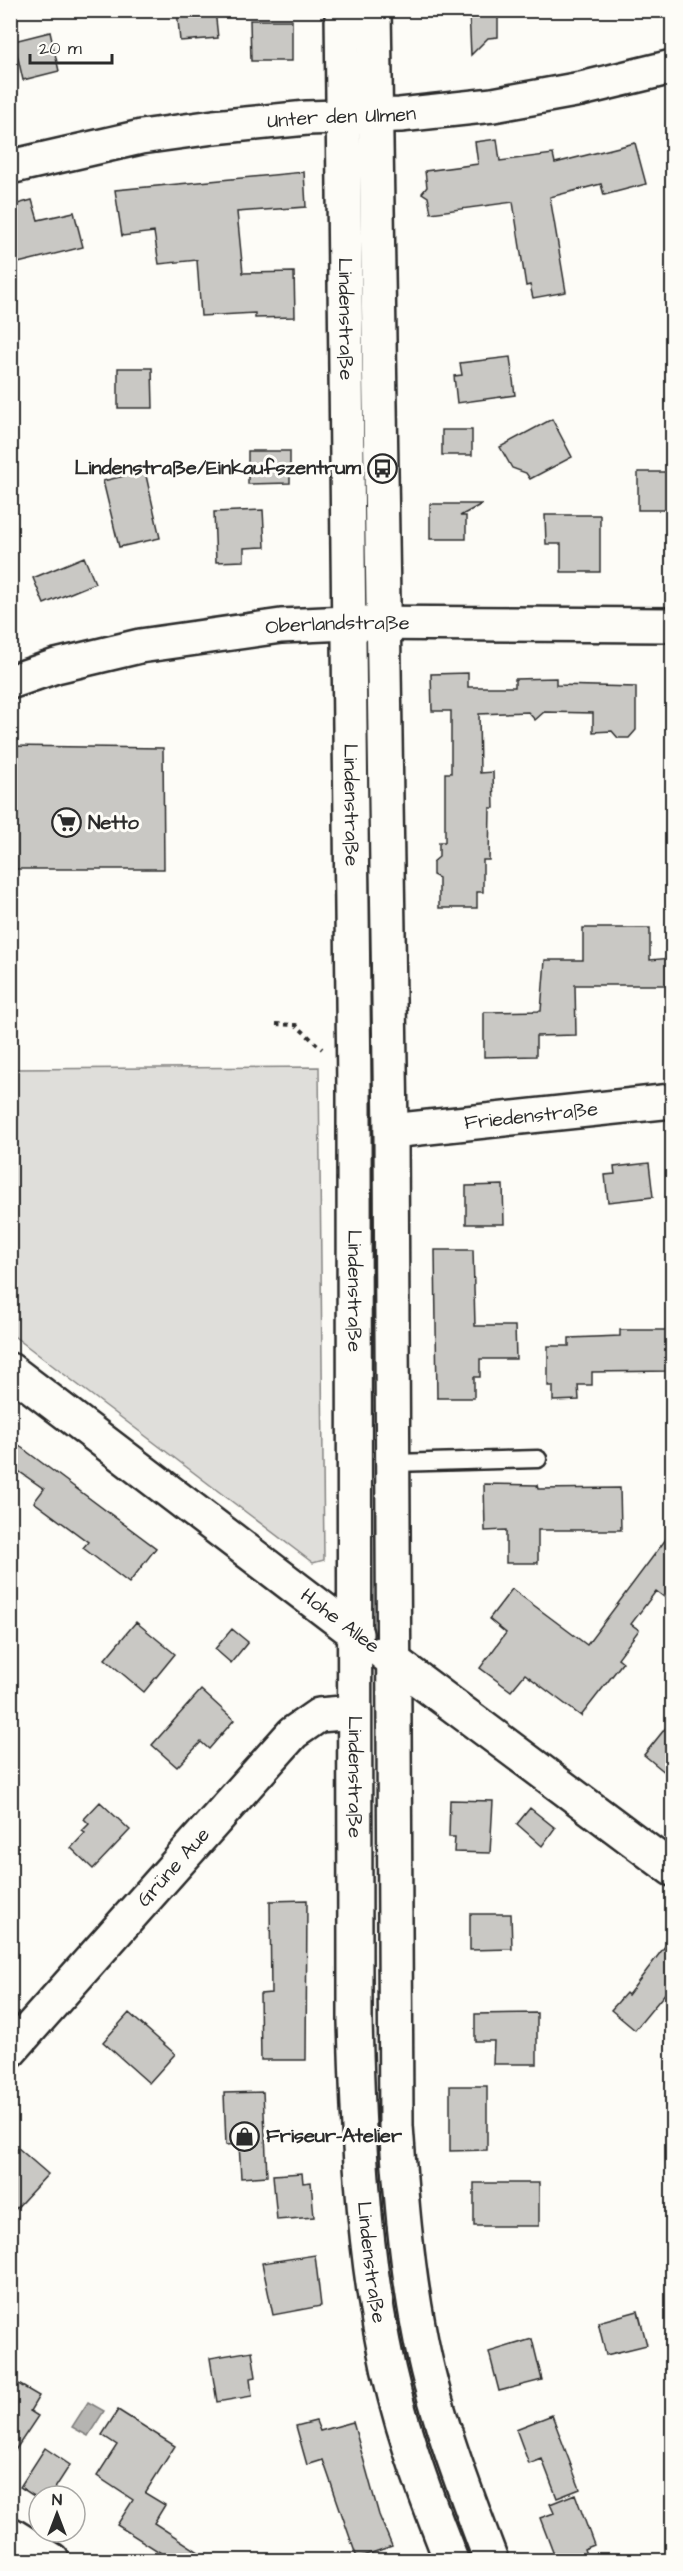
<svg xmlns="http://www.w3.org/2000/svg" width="683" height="2571" viewBox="0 0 683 2571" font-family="'Architects Daughter',sans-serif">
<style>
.green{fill:#dfdeda;stroke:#858482;stroke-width:1.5}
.water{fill:#b5b4b1;stroke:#7e7d7b;stroke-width:1.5}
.building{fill:#c9c8c4;stroke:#2b2b2b;stroke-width:1.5}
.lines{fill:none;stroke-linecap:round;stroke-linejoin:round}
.lane-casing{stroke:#2b2b2b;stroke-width:21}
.street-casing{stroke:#2b2b2b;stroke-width:38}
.secondary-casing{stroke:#2b2b2b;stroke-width:38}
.path{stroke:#2b2b2b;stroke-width:4;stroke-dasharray:4.5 4.5;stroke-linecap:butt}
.lane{stroke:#fdfcf7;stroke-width:16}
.street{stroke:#fdfcf7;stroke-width:33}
.secondary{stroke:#fdfcf7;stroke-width:33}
.labels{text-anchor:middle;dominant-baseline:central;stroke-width:6;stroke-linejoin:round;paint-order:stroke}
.street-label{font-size:20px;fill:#2b2b2b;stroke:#fdfcf7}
.poi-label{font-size:20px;font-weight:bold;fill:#2b2b2b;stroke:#fdfcf7;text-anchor:start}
</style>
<rect width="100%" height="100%" fill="#fdfcf7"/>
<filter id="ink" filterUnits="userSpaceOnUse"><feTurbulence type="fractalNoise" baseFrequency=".0167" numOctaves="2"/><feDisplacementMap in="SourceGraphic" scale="12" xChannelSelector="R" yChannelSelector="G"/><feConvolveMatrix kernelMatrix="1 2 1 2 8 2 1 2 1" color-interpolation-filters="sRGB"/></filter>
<g filter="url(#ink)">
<path class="green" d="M 319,1067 L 324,1560 L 313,1563 L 11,1334 L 10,1069 Z"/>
<path class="water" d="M 88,2402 L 104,2411 L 88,2436 L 72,2427 Z"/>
<path class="building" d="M 177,10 L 215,10 L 218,38 L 180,41 Z
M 469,10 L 497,10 L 498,14 L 498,37 L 488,38 L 471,55 Z
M 250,20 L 292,20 L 292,61 L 251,61 Z
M 50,32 L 59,71 L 23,80 L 14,41 Z
M 497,139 L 500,161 L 553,154 L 555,163 L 635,143 L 646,184 L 604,195 L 601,184 L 550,197 L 566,292 L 533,298 L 530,285 L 526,286 L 513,202 L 431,213 L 428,197 L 422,193 L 427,187 L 425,171 L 478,164 L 475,142 Z
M 304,172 L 306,207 L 237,212 L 243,273 L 294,272 L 295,317 L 255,318 L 255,313 L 201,316 L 197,260 L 159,264 L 154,232 L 122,236 L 115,190 Z
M 32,200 L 38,220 L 74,212 L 83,247 L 10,265 L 10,206 Z
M 510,357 L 515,395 L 457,403 L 454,376 L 462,375 L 460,363 Z
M 118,368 L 152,368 L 153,408 L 118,408 Z
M 552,419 L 572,457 L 530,479 L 526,473 L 512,468 L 500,447 Z
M 442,430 L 472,430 L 472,455 L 442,455 Z
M 248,451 L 290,451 L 290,483 L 248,484 Z
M 145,471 L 160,538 L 119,547 L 103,481 Z
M 638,472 L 672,472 L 672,510 L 638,510 Z
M 430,504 L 482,504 L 460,516 L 466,516 L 466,539 L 430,539 Z
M 263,510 L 265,547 L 244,548 L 244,561 L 216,562 L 214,512 Z
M 545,515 L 600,515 L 600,572 L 561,572 L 561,544 L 546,544 Z
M 84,557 L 95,583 L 44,604 L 33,578 Z
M 468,673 L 468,687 L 515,687 L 515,679 L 556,678 L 556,685 L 636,687 L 636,730 L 629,738 L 618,738 L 612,731 L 593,732 L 593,713 L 544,712 L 535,720 L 528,712 L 479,714 L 480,773 L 493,772 L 494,808 L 490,808 L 489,860 L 483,860 L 483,892 L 477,892 L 477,908 L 439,908 L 439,878 L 433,875 L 433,862 L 439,857 L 439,842 L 445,842 L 445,773 L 451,773 L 451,711 L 432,711 L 431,674 Z
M 10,746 L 163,748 L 164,869 L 10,869 Z
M 583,928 L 650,928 L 650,960 L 672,958 L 672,985 L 575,985 L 576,1035 L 536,1036 L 536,1056 L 484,1057 L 484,1012 L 541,1011 L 545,960 L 583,960 Z
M 649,1163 L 653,1197 L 608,1202 L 605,1175 L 615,1174 L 614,1167 Z
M 503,1185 L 504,1224 L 466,1224 L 466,1186 Z
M 435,1250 L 473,1250 L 475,1326 L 515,1326 L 516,1359 L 480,1359 L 480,1377 L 474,1377 L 474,1398 L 437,1398 Z
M 620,1330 L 671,1330 L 671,1371 L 592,1372 L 592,1385 L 578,1385 L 579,1400 L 553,1401 L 553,1386 L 548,1386 L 548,1346 L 569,1346 L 569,1338 L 620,1336 Z
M 10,1439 L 156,1548 L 129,1583 L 83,1548 L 88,1542 L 34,1502 L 44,1489 L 10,1465 Z
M 484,1484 L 537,1485 L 538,1489 L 620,1488 L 621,1530 L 538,1530 L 538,1563 L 506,1563 L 506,1530 L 485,1531 Z
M 672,1531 L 672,1603 L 656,1591 L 631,1624 L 639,1630 L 618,1658 L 623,1662 L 581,1716 L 525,1674 L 511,1691 L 480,1668 L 506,1633 L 489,1619 L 512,1589 L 587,1645 Z
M 136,1622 L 175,1654 L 144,1692 L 105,1659 Z
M 232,1629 L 248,1642 L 231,1663 L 215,1649 Z
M 201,1690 L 234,1720 L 209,1749 L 201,1742 L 177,1767 L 152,1745 Z
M 672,1720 L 672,1778 L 644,1755 Z
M 450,1800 L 493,1801 L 490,1853 L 454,1852 L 455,1837 L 449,1837 Z
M 100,1802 L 130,1830 L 93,1869 L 71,1848 L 85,1833 L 82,1831 L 89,1824 L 84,1819 Z
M 530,1808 L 555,1828 L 542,1846 L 517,1824 Z
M 307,1900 L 306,2060 L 261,2060 L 260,1994 L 271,1993 L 270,1901 Z
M 470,1914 L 511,1914 L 512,1949 L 470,1950 Z
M 672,1937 L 672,1985 L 635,2030 L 611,2010 L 626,1993 L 628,1995 Z
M 129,2013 L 175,2054 L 149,2083 L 103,2042 Z
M 537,2013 L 537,2064 L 493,2064 L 494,2041 L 475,2041 L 475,2014 Z
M 450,2086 L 487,2086 L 487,2150 L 450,2151 Z
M 263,2092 L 267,2176 L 241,2178 L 239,2144 L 226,2145 L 224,2093 Z
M 10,2141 L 48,2174 L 10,2215 Z
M 302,2173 L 303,2183 L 311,2182 L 314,2217 L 277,2220 L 273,2175 Z
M 474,2183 L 539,2183 L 539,2226 L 474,2226 Z
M 315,2255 L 321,2306 L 273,2315 L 262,2263 Z
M 638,2311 L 647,2345 L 606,2355 L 598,2322 Z
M 532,2339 L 542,2380 L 499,2391 L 489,2352 Z
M 252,2351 L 256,2377 L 250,2378 L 252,2396 L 217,2402 L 210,2358 Z
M 10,2379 L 39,2396 L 30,2411 L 38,2416 L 10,2458 Z
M 118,2410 L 175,2446 L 145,2493 L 165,2505 L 154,2523 L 211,2560 L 172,2560 L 117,2525 L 133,2500 L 97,2476 L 117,2445 L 102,2435 Z
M 552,2415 L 580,2489 L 557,2498 L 542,2459 L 529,2464 L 516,2429 Z
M 316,2421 L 320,2431 L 353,2422 L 379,2515 L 392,2546 L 357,2558 L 323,2460 L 307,2465 L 296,2426 Z
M 45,2448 L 70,2465 L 50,2496 L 34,2496 L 20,2487 Z
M 575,2494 L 594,2545 L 584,2549 L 588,2560 L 556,2560 L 540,2518 L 554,2513 L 550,2504 Z"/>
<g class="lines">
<defs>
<path id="lane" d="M 394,1463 L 538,1459"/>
<g id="street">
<path id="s1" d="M 10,167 L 141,137 L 214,127 L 307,118 L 400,115 L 493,105 L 581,89 L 672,67"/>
<path id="s2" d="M 10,682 L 56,666 L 140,646 L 281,626 L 347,623 L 672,625"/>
<path id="s3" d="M 391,1131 L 672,1101"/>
<path d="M 10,1370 L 356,1634"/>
<path id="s4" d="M 10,2051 L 293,1733 L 319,1715 L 354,1712"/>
<path d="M 10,2534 L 52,2560"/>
</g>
<g id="secondary">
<path id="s5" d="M 342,10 L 354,1089 L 355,2021 C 358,2128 362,2237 383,2343 C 397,2418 423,2490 451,2560"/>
<path d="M 374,10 L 391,1131 L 396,2126 C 401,2194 406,2262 419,2330 C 433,2409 463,2486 491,2560"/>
<path d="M 383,1653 L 672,1869"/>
</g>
</defs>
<use href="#lane" class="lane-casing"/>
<use href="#street" class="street-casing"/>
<use href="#secondary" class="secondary-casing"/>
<path class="path" d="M 276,1024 L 296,1025 L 322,1049"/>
<use href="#lane" class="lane"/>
<use href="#street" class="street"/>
<use href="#secondary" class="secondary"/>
</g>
</g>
<defs>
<symbol id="bus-ring" viewBox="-11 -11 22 22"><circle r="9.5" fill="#fdfcf7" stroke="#2b2b2b" stroke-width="1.5"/><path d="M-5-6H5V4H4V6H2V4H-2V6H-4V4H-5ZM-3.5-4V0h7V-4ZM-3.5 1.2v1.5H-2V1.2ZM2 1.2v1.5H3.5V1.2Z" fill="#2b2b2b"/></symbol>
<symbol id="supermarket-ring" viewBox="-11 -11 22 22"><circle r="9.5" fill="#fdfcf7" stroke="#2b2b2b" stroke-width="1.5"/><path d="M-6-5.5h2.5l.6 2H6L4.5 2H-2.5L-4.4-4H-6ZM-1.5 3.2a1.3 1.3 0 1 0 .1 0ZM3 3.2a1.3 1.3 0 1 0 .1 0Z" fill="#2b2b2b"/></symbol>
<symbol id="shop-ring" viewBox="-11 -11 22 22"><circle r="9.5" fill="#fdfcf7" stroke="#2b2b2b" stroke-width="1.5"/><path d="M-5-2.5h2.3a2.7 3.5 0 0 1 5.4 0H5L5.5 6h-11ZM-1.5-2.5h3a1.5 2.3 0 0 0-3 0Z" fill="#2b2b2b"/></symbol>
</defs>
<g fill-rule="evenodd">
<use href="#bus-ring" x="366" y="452" width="33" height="33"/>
<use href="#supermarket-ring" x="50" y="806" width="33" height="33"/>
<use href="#shop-ring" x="228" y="2120" width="33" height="33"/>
</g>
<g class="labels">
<g class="street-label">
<text stroke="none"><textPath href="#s1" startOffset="336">Unter den Ulmen</textPath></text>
<text stroke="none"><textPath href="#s5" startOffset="309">Lindenstraße</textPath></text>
<text stroke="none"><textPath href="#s2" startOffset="334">Oberlandstraße</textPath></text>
<text stroke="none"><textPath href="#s5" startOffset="795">Lindenstraße</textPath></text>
<text stroke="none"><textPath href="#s3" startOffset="141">Friedenstraße</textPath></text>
<text stroke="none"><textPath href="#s5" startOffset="1281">Lindenstraße</textPath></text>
<text transform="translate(340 1621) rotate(37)">Hohe Allee</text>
<text stroke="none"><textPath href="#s5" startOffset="1767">Lindenstraße</textPath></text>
<text stroke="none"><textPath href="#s4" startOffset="246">Grüne Aue</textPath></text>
<text stroke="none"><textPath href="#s5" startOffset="2253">Lindenstraße</textPath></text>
</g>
<g class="poi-label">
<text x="361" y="468" text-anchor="end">Lindenstraße/Einkaufszentrum</text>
<text x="88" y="823">Netto</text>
<text x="266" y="2136">Friseur-Atelier</text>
</g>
</g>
<rect width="683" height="2571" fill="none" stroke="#fdfcf7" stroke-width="36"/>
<rect x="18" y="18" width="647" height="2535" fill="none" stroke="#2b2b2b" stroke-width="2" filter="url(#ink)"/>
<g transform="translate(57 2514)"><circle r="28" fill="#fdfcf7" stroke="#a9a8a5" stroke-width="1.5"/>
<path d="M0-4.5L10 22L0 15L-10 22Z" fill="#2b2b2b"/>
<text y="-9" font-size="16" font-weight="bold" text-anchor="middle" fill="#2b2b2b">N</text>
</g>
<path d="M30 54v9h82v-9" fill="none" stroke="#2b2b2b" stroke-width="3"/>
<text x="39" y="54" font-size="18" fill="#2b2b2b" stroke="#fdfcf7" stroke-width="4.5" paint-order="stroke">20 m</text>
</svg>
